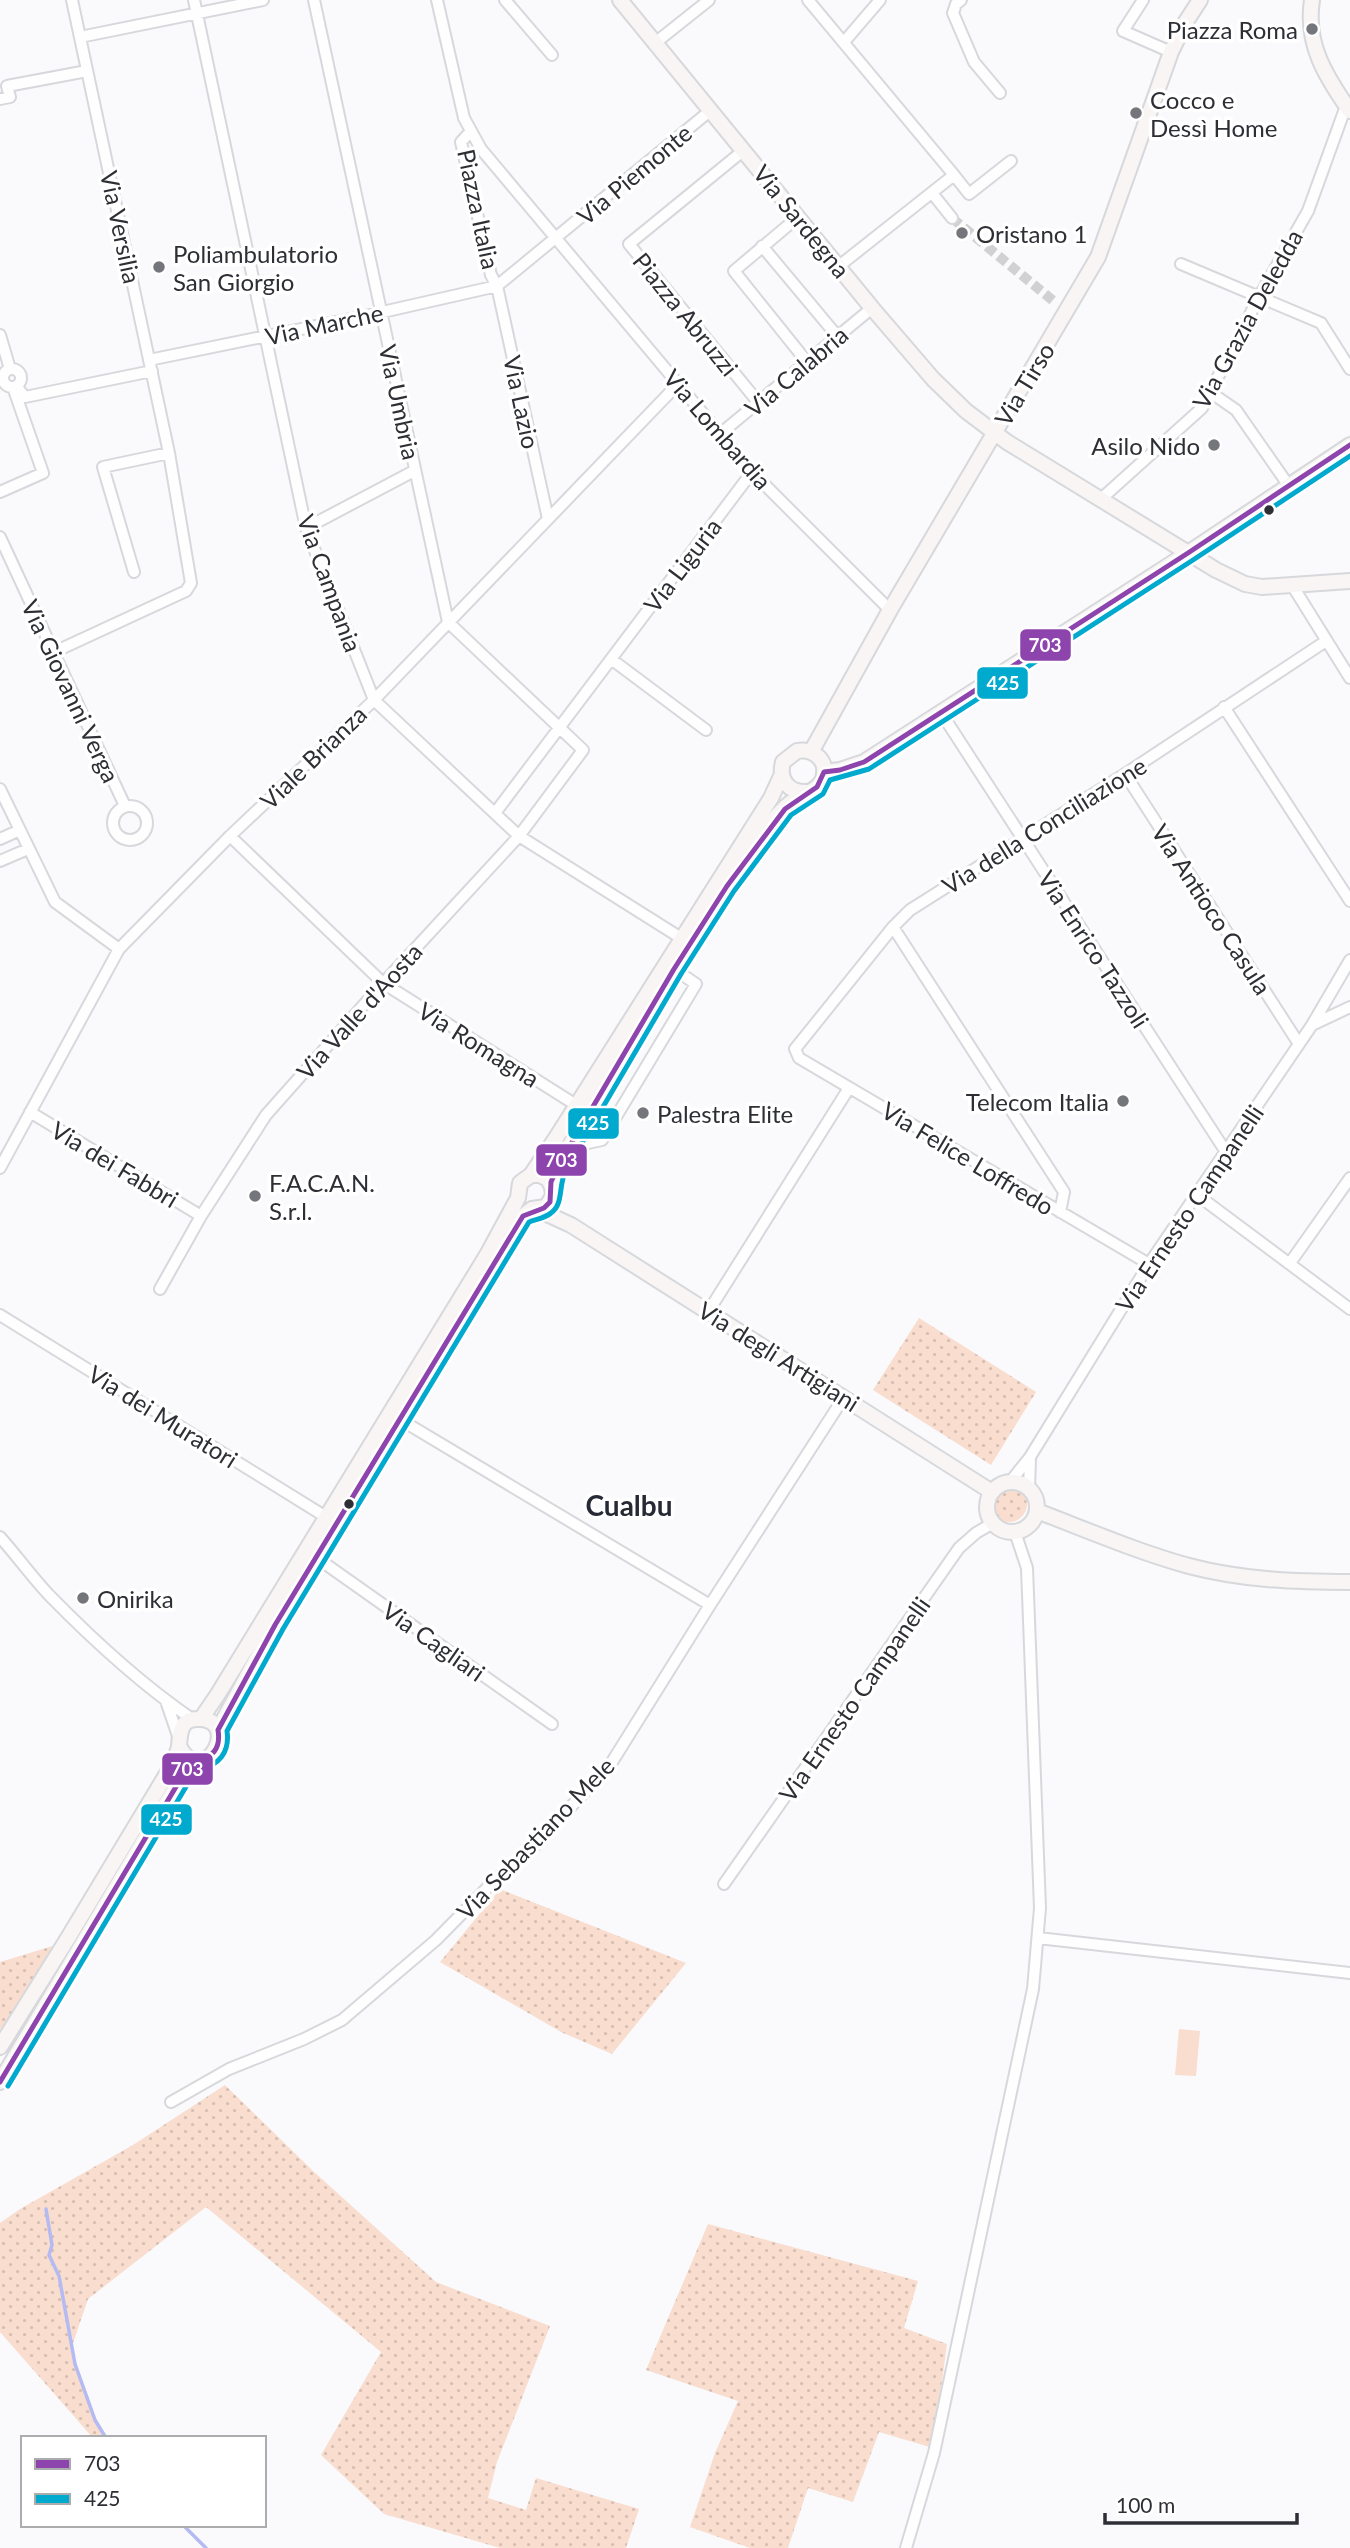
<svg xmlns="http://www.w3.org/2000/svg" width="1350" height="2548" viewBox="0 0 1350 2548" font-family="Lato,sans-serif">
<style>
.green{fill:url(#green-dots)}
.pitch{fill:#f9ddcf}
.lines{fill:none;stroke-linecap:round;stroke-linejoin:round}
.stream{stroke:#b4baf2;stroke-width:3.5}
.street-tunnel{stroke:#d1d1d4;stroke-width:10;stroke-dasharray:10 5;stroke-linecap:butt}
.street-casing{stroke:#d7d8dc;stroke-width:14}
.secondary-casing{stroke:#d7d8dc;stroke-width:18}
.street{stroke:#fefeff;stroke-width:10}
.secondary{stroke:#f8f5f4;stroke-width:14}
.bus-1-casing{stroke:#fff;stroke-width:10}
.bus-2-casing{stroke:#fff;stroke-width:10}
.bus-1{stroke:#8e44ad;stroke-width:5}
.bus-2{stroke:#00a9ce;stroke-width:5}
.poi-dot{fill:#75767b;stroke:#fff;stroke-width:2.5}
.bus-dot{fill:#2d2f35;stroke:#fff;stroke-width:2.5}
.labels{text-anchor:middle;dominant-baseline:central;stroke-width:7;stroke-linejoin:round;paint-order:stroke}
.poi-label{font-size:24px;fill:#2d2f35;stroke:#fff;text-anchor:start}
.street-label{font-size:24px;fill:#2d2f35;stroke:#fff}
.quarter-label{font-size:28px;font-weight:bold;fill:#272935;stroke:#fff}
.line-badge{stroke:#fff;stroke-width:2.5}
.badge-label{font-size:19px;text-anchor:middle;font-weight:bold;fill:#fff}
</style>
<defs>
<pattern id="green-dots" width="8" height="8" patternUnits="userSpaceOnUse" patternTransform="scale(1.75)"><rect width="8" height="8" fill="#f9ddcf"/><path d="M2 2h.1M6 6h.1" fill="none" stroke="#d6beb2" stroke-width="1.8" stroke-linecap="round"/></pattern>
</defs>
<rect width="100%" height="100%" fill="#fafafc"/>
<path class="green" d="M 919,1318 L 1036,1392 L 991,1465 L 873,1390 Z
M991 1504a18 18 0 1 1 36 0a18 18 0 1 1-36 0Z
M 500,1889 L 686,1963 L 612,2054 L 561,2032 L 440,1962 Z
M 56,1945 L 7,2024 L 0,2029 L 0,1962 Z
M 225,2085 L 313,2171 L 436,2282 L 550,2326 L 497,2462 L 488,2498 L 526,2510 L 536,2478 L 639,2509 L 626,2548 L 500,2548 L 384,2514 L 321,2455 L 381,2352 L 206,2207 L 88,2299 L 71,2349 L 103,2438 L 93,2438 L 0,2332 L 0,2223 L 20,2209 L 133,2145 Z
M 708,2224 L 918,2281 L 904,2328 L 947,2344 L 933,2448 L 879,2432 L 853,2502 L 808,2488 L 788,2548 L 750,2548 L 690,2527 L 715,2453 L 738,2401 L 646,2370 Z"/>
<path class="pitch" d="M 1179,2029 L 1200,2031 L 1196,2076 L 1175,2075 Z"/>
<g class="lines">
<path class="stream" d="M 46,2209 L 52,2245 L 49,2255 L 59,2276 L 75,2364 L 95,2420 L 106,2438
M 183,2525 L 206,2548"/>
<path class="street-tunnel" d="M 952,218 L 1056,303"/>
<defs>
<path id="street" d="M 194,0 L 306,528 L 374,700 L 519,836 L 681,938
M 437,0 L 464,118 L 481,149 L 752,472 L 890,610
M 505,0 L 552,55
M 808,0 L 954,175 L 839,266
M 961,0 L 956,4 L 953,13 L 974,62 L 1000,93
M 1143,0 L 1123,31 L 1171,52
M 80,37 L 263,0
M 844,42 L 880,0
M 655,43 L 709,0
M 0,99 L 10,97 L 7,86 L 87,71
M 470,132 L 461,142 L 491,275 L 497,286 L 548,519
M 744,150 L 629,244 L 758,402
M 954,175 L 969,194 L 1011,161
M 932,193 L 952,218
M 798,217 L 734,271 L 807,362
M 762,246 L 838,337
M 1181,264 L 1321,323 L 1350,369
M 0,335 L 10,369
M 149,360 L 365,316 L 497,286 L 711,110
M3 378a9 9 0 1 1 18 0a9 9 0 1 1-18 0Z
M 16,386 L 25,397 L 152,371
M 1210,392 L 1236,410 L 1289,486
M 720,434 L 872,308
M 0,492 L 43,473 L 13,387
M 1101,499 L 1202,408 L 1259,297 L 1308,211 L 1346,106
M 306,528 L 414,471
M 0,537 L 125,806
M 134,572 L 103,467 L 169,453
M 1292,585 L 1350,678
M 52,653 L 186,591 L 191,583 L 169,453 L 72,0
M 611,659 L 706,730
M 1224,707 L 1350,901
M 940,711 L 1226,1152
M 1125,774 L 1299,1044
M 0,789 L 55,902 L 119,949
M113 823a17 17 0 1 1 34 0a17 17 0 1 1-34 0Z
M 495,813 L 752,472
M 230,836 L 383,983 L 576,1105
M 0,839 L 20,830
M 0,861 L 28,849
M 893,927 L 1064,1192 L 1060,1212
M 1312,1025 L 1350,1007
M 30,1112 L 201,1216
M 569,1147 L 602,1140 L 696,984 L 674,969
M 0,1168 L 119,949 L 230,836 L 374,700 L 679,383
M 1196,1194 L 1350,1309
M 1290,1263 L 1350,1178
M 1149,1264 L 799,1058 L 795,1049 L 893,927 L 910,910 L 1125,774 L 1326,641
M 160,1289 L 201,1216 L 266,1115 L 377,990 L 519,836 L 583,750 L 448,622 L 314,0
M 708,1312 L 849,1088
M 0,1315 L 326,1517
M 401,1420 L 710,1605
M 1010,1482 L 1030,1457 L 1149,1264 L 1312,1025 L 1350,960
M 1029,1489 L 1030,1459
M 0,1537 C 17,1556 32,1577 49,1595 C 93,1640 141,1684 192,1719
M 317,1558 L 552,1724
M 166,1701 L 178,1736
M 724,1884 L 959,1548 L 976,1533 L 993,1523
M 1038,1938 L 1350,1973
M 171,2102 L 229,2069 L 304,2039 L 342,2020 L 436,1940 L 493,1882 L 532,1849 L 612,1762 L 710,1605 L 844,1397
M 906,2548 L 934,2453 L 1033,1989 L 1040,1908 L 1027,1568 L 1015,1532"/>
<path id="secondary" d="M 620,0 L 872,308 L 933,379 L 966,411 L 1007,442 L 1216,570 L 1245,584 L 1262,587 L 1350,581
M 1312,0 C 1305,44 1326,77 1350,111
M 811,752 L 890,610 L 1098,257 L 1171,52 L 1185,23 L 1200,0
M 824,772 L 840,770 L 864,762 L 1188,553 L 1350,445
M 551,1183 L 566,1152 C 626,1050 683,946 752,849 C 763,834 775,815 789,804 C 799,795 818,792 823,779 C 829,761 814,748 797,751 L 783,762 C 778,780 789,793 807,792
M 538,1210 L 571,1225 L 992,1492
M987 1507a25 25 0 1 1 50 0a25 25 0 1 1-50 0Z
M 1037,1511 C 1087,1530 1138,1552 1189,1566 C 1242,1580 1296,1582 1350,1582
M 201,1719 L 218,1694 L 487,1255 L 518,1198 L 520,1183 L 531,1175 L 556,1138 L 771,798 L 782,774
M 218,1730 L 275,1625 L 523,1216 L 532,1209 L 546,1207 L 553,1196 L 552,1187 L 548,1179 L 540,1175 L 531,1175
M 0,2047 L 68,1938 L 171,1767 C 173,1761 178,1753 179,1746 C 180,1734 180,1719 197,1719 C 244,1717 204,1794 179,1746
M 0,2082 L 183,1775 L 194,1760"/>
</defs>
<use href="#street" class="street-casing"/>
<use href="#secondary" class="secondary-casing"/>
<use href="#street" class="street"/>
<use href="#secondary" class="secondary"/>
<defs>
<path id="bus-1" d="M 0,2082 L 183,1775 L 194,1760 C 213,1759 221,1748 218,1730 L 275,1625 L 523,1216 L 544,1208 L 550,1202 L 551,1182 L 558,1166 L 674,969 L 727,886 L 785,809 L 817,787 L 824,772 L 840,770 L 864,762 L 1188,553 L 1350,445"/>
<path id="bus-2" d="M 8,2086 L 190,1780 L 199,1769 C 219,1766 230,1752 227,1731 L 283,1629 L 529,1222 C 537,1219 545,1218 551,1213 C 564,1204 558,1185 566,1170 L 681,974 L 734,891 L 791,815 L 823,794 L 830,780 L 869,769 L 1193,560 L 1350,456"/>
</defs>
<use href="#bus-1" class="bus-1-casing"/>
<use href="#bus-2" class="bus-2-casing"/>
<use href="#bus-1" class="bus-1"/>
<use href="#bus-2" class="bus-2"/>
</g>
<g class="poi-dot">
<circle cx="1312" cy="29" r="7"/>
<circle cx="1136" cy="113" r="7"/>
<circle cx="962" cy="233" r="7"/>
<circle cx="159" cy="267" r="7"/>
<circle cx="1214" cy="445" r="7"/>
<circle cx="1123" cy="1101" r="7"/>
<circle cx="643" cy="1113" r="7"/>
<circle cx="255" cy="1196" r="7"/>
<circle cx="83" cy="1598" r="7"/>
</g>
<g class="bus-dot">
<circle cx="1269" cy="510" r="6"/>
<circle cx="349" cy="1504" r="6"/>
</g>
<g class="labels">
<g class="poi-label">
<text x="1298" y="29" text-anchor="end">Piazza Roma</text>
<text x="1150" y="99">Cocco e<tspan x="1150" dy="28">Dessì Home</tspan></text>
<text x="976" y="233">Oristano 1</text>
<text x="173" y="253">Poliambulatorio<tspan x="173" dy="28">San Giorgio</tspan></text>
<text x="1200" y="445" text-anchor="end">Asilo Nido</text>
<text x="1109" y="1101" text-anchor="end">Telecom Italia</text>
<text x="657" y="1113">Palestra Elite</text>
<text x="269" y="1182">F.A.C.A.N.<tspan x="269" dy="28">S.r.l.</tspan></text>
<text x="97" y="1598">Onirika</text>
</g>
<g class="street-label">
<text transform="translate(634 174) rotate(-40)">Via Piemonte</text>
<text transform="translate(479 209) rotate(78)">Piazza Italia</text>
<text transform="translate(802 221) rotate(51)">Via Sardegna</text>
<text transform="translate(121 227) rotate(78)">Via Versilia</text>
<text transform="translate(686 314) rotate(51)">Piazza Abruzzi</text>
<text transform="translate(1247 319) rotate(-61)">Via Grazia Deledda</text>
<text transform="translate(324 324) rotate(-12)">Via Marche</text>
<text transform="translate(796 371) rotate(-40)">Via Calabria</text>
<text transform="translate(1024 384) rotate(-59)">Via Tirso</text>
<text transform="translate(400 402) rotate(78)">Via Umbria</text>
<text transform="translate(522 402) rotate(78)">Via Lazio</text>
<text transform="translate(718 429) rotate(49)">Via Lombardia</text>
<text transform="translate(682 565) rotate(-53)">Via Liguria</text>
<text transform="translate(330 583) rotate(70)">Via Campania</text>
<text transform="translate(71 691) rotate(65)">Via Giovanni Verga</text>
<text transform="translate(313 757) rotate(-44)">Viale Brianza</text>
<text transform="translate(1044 825) rotate(-32)">Via della Conciliazione</text>
<text transform="translate(1212 909) rotate(57)">Via Antioco Casula</text>
<text transform="translate(1094 949) rotate(57)">Via Enrico Tazzoli</text>
<text transform="translate(359 1011) rotate(-48)">Via Valle d'Aosta</text>
<text transform="translate(479 1044) rotate(32)">Via Romagna</text>
<text transform="translate(968 1158) rotate(31)">Via Felice Loffredo</text>
<text transform="translate(115 1164) rotate(31)">Via dei Fabbri</text>
<text transform="translate(1189 1208) rotate(-56)">Via Ernesto Campanelli</text>
<text transform="translate(779 1356) rotate(32)">Via degli Artigiani</text>
<text transform="translate(163 1416) rotate(32)">Via dei Muratori</text>
<text transform="translate(434 1641) rotate(35)">Via Cagliari</text>
<text transform="translate(854 1699) rotate(-55)">Via Ernesto Campanelli</text>
<text transform="translate(535 1838) rotate(-46)">Via Sebastiano Mele</text>
</g>
<g class="quarter-label">
<text x="629" y="1505">Cualbu</text>
</g>
</g>
<g class="line-badge">
<rect x="1019" y="628" width="53" height="34" rx="7" fill="#8e44ad"/>
<rect x="976" y="666" width="53" height="34" rx="7" fill="#00a9ce"/>
<rect x="567" y="1107" width="53" height="33" rx="7" fill="#00a9ce"/>
<rect x="535" y="1143" width="53" height="34" rx="7" fill="#8e44ad"/>
<rect x="161" y="1752" width="53" height="34" rx="7" fill="#8e44ad"/>
<rect x="140" y="1803" width="53" height="33" rx="7" fill="#00a9ce"/>
</g>
<g class="badge-label">
<text x="1045" y="652">703</text>
<text x="1003" y="690">425</text>
<text x="593" y="1130">425</text>
<text x="561" y="1167">703</text>
<text x="187" y="1776">703</text>
<text x="166" y="1826">425</text>
</g>
<rect x="21" y="2436" width="245" height="91" fill="#ffffff" stroke="#abacae" stroke-width="2"/>
<rect x="35" y="2459" width="35" height="10" fill="#8e44ad" stroke="#abacae" stroke-width="2"/>
<text x="84" y="2471" font-size="21" fill="#2d2f35">703</text>
<rect x="35" y="2494" width="35" height="10" fill="#00a9ce" stroke="#abacae" stroke-width="2"/>
<text x="84" y="2506" font-size="21" fill="#2d2f35">425</text>
<path d="M1105 2513v10h192v-10" fill="none" stroke="#2d2f35" stroke-width="3.5"/>
<text x="1116" y="2513" font-size="21" fill="#2d2f35" stroke="#ffffff" stroke-width="5" paint-order="stroke">100 m</text>
</svg>
